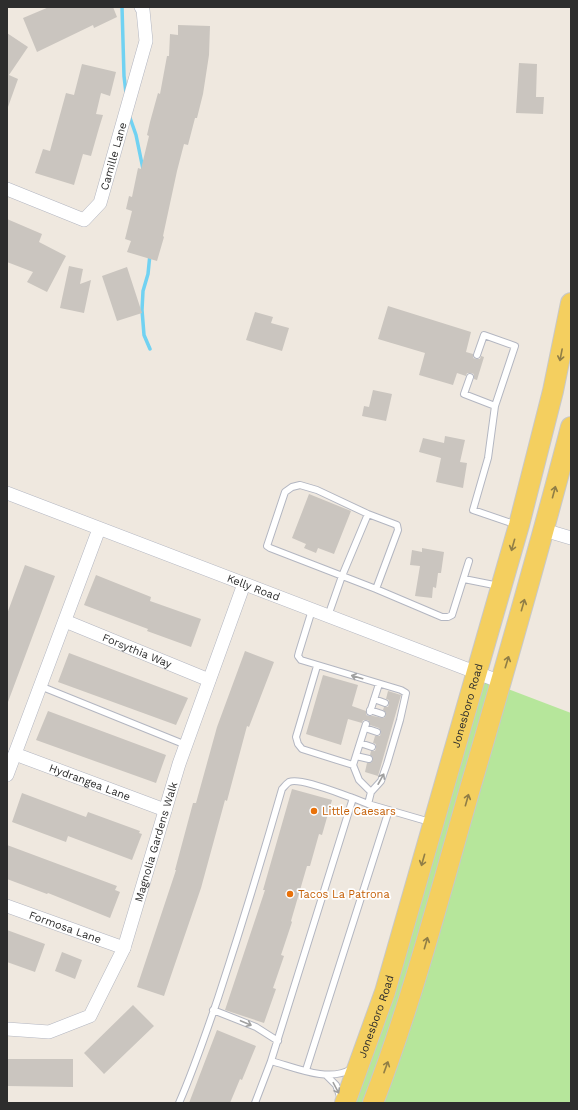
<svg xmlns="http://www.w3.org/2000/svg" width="578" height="1110" viewBox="0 0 578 1110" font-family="'Work Sans',sans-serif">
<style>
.green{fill:#b6e69b}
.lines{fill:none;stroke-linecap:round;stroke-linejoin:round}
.stream{stroke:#71d2f2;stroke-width:3.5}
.building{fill:#cac5bf}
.service-casing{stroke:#b3b6c1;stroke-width:8}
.minor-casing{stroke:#b3b6c1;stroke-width:14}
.primary-casing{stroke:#c8c8c8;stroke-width:22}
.service{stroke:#fff;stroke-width:6}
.minor{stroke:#fff;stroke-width:13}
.primary{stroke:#f4cf5f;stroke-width:20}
.oneway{stroke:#907e46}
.oneway2{stroke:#a0a0a0}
.food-dot{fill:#e8710a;stroke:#fff;stroke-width:1.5}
.labels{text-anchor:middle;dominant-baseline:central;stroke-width:3.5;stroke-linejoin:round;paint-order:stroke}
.street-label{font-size:11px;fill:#2d2d2d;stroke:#fff}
.food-label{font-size:11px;fill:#c56008;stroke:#fff;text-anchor:start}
</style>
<rect width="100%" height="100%" fill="#efe8df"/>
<path class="green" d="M 484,680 L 571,713 L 571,1103 L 354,1103 Z"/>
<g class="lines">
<path class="stream" d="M 122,7 L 124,76 L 126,93
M 129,115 L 136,135 L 143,169
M 150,349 L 144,335 L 142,310 L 143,291 L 148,274 L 150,254"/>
</g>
<path class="building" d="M 49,7 L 113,7 L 117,17 L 94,28 L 93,25 L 37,52 L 23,18 Z
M 178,25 L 210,26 L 209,55 L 203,94 L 197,118 L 195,118 L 188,145 L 184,144 L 177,171 L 163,236 L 164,237 L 157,261 L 127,252 L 131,241 L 125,239 L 132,211 L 126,209 L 129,196 L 132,197 L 138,168 L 141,169 L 149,136 L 147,135 L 150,122 L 158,93 L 160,94 L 167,56 L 169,56 L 170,34 L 178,35 Z
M 7,33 L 28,47 L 9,75 L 18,79 L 8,107 L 7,106 Z
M 519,63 L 537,64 L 536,97 L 544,97 L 543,114 L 516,113 Z
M 82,64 L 116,72 L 110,96 L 101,93 L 96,114 L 103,115 L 99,128 L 91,156 L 83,154 L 74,185 L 35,173 L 43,149 L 50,151 L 66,93 L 74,95 Z
M 7,219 L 42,234 L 39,242 L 66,256 L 47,292 L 27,282 L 33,272 L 7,262 Z
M 69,266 L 83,269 L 80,284 L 91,280 L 84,313 L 60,308 Z
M 127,267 L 142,313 L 117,321 L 102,276 Z
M 388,306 L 471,332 L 466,352 L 473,354 L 473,358 L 476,359 L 480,359 L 481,356 L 484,357 L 477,380 L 474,379 L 474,374 L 471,373 L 467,373 L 466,376 L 457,373 L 453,385 L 419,375 L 425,353 L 378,339 Z
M 255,312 L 273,317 L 271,323 L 289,328 L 282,351 L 246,340 Z
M 373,390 L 392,394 L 386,421 L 362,416 L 364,406 L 369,407 Z
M 445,436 L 465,440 L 460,462 L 467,463 L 463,488 L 436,482 L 441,458 L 419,452 L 423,438 L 444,443 Z
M 309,494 L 351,511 L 334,554 L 318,548 L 316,553 L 304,548 L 306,544 L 292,538 Z
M 422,548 L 444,552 L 441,573 L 438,573 L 436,588 L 433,587 L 432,598 L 415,596 L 420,566 L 410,565 L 412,550 L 422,552 Z
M 25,565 L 55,576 L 8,702 L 7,614 Z
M 96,575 L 151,597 L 150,601 L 201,619 L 191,647 L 147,631 L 148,629 L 84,605 Z
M 245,651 L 274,662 L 249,727 L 247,726 L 227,801 L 225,800 L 201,888 L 164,996 L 137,987 L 176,870 L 175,870 L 193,803 L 196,803 L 217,727 Z
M 69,653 L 188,698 L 176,725 L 58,682 Z
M 323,675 L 358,685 L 352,706 L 366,711 L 366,715 L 369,716 L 373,716 L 383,718 L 385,717 L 386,713 L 383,710 L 384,707 L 388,707 L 389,704 L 389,700 L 386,699 L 388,691 L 401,695 L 378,776 L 365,772 L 367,763 L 371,763 L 373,760 L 373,757 L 370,755 L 371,751 L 375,751 L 376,748 L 376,744 L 373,743 L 375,736 L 380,736 L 381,731 L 379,728 L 370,725 L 370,723 L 368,720 L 363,720 L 362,723 L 348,719 L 341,745 L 306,734 Z
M 48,711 L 166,755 L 156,783 L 36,740 Z
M 292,789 L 332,800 L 322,835 L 319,834 L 310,866 L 307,866 L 291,921 L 292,922 L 281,955 L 284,956 L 273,988 L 276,989 L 264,1023 L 225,1010 L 265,890 L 263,890 Z
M 22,793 L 86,817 L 88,812 L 140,831 L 139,833 L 142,834 L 132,860 L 68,836 L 66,842 L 12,822 Z
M 7,845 L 117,886 L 115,890 L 120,892 L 110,918 L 48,893 L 47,894 L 7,879 Z
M 7,930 L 45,944 L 35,972 L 7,962 Z
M 62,952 L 82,960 L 75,979 L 55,971 Z
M 133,1005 L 154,1026 L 104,1074 L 84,1053 Z
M 217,1030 L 256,1046 L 242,1080 L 240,1079 L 230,1103 L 189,1103 Z
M 7,1059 L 73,1059 L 73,1087 L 7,1086 Z"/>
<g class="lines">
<defs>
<path id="service" d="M 477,355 L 484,335 L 515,346 L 495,406 L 488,458 L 473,510 L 517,525
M 470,377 L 464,394 L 495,406
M 300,485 L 317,490 L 368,514 L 397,525 L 398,530 L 376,589 L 270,548 L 267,546 L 285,492 L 292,487 Z
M 464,579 L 499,586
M 376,589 L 442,617 L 448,617 L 452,615 L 469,561
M 312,610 L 299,652 L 298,656 L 301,660 L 401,690 L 406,693 L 400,720 L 387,764 L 381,781 L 371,792 L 368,804
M 328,616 L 342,576 L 368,514
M 317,666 L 296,737 L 298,744 L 302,749 L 353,765
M 40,686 L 186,745
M 374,699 L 385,703
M 370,710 L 382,714
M 370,712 L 379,684
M 366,724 L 353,765 L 359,780 L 371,792
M 365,728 L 377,732
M 360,743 L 372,747
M 356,756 L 369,759
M 213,1010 L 256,1027 L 278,1041
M 351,1069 C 329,1083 294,1067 271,1061 L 353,798 L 368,804 L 430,822
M 306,1070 L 389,810
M 326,1075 L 336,1085 L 341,1099
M 179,1103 C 194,1069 206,1033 218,998 C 241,928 262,859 282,789 C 284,787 286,784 289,782 C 300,777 340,794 353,798
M 255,1103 L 271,1061"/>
<g id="minor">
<path id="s1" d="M 7,189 L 84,220 L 100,203 L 146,41 L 143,10 L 141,7"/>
<path id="s2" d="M 7,493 L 501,682"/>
<path d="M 544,530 L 571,538"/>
<path id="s3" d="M 65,621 L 209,680"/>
<path id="s4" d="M 15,754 L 165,810"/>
<path d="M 7,775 L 99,529"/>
<path id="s5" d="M 7,906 L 124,948"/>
<path id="s6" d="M 7,1029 L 49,1032 L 90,1016 L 124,948 L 179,764 L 244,584"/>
</g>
<g id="primary">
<path id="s7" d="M 345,1103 L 385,992 L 519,525 L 553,391 L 571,303"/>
<path d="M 373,1103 C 411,1004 438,901 467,799 C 503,675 539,552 571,427"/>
</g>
</defs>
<use href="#service" class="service-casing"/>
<use href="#minor" class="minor-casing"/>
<use href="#primary" class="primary-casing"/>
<use href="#service" class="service"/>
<use href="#minor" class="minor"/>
<use href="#primary" class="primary"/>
</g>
<defs><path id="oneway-shaft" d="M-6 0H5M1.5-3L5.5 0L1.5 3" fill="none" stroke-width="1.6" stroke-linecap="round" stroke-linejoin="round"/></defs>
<g class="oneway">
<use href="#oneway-shaft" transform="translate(561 355) rotate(101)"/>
<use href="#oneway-shaft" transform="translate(554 492) rotate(-75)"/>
<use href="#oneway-shaft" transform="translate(513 545) rotate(106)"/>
<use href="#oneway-shaft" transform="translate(523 605) rotate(-74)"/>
<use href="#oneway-shaft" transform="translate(507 662) rotate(-73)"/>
<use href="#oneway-shaft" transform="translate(467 800) rotate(-74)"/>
<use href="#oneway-shaft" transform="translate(423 860) rotate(106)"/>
<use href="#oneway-shaft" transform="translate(426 943) rotate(-74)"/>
<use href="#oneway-shaft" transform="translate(386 1067) rotate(-70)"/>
</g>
<g class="oneway2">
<use href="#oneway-shaft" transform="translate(357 677) rotate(-164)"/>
<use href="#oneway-shaft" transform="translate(381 779) rotate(-61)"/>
<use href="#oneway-shaft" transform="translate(246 1023) rotate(23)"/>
<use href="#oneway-shaft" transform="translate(336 1088) rotate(62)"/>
</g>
<g class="food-dot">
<circle cx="314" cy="811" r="4"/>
<circle cx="290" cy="894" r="4"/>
</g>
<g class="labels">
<g class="street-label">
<text stroke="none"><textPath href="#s1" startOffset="155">Camille Lane</textPath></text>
<text stroke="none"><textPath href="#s2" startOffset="264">Kelly Road</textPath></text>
<text stroke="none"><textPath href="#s3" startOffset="78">Forsythia Way</textPath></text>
<text stroke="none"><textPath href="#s7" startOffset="416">Jonesboro Road</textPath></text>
<text stroke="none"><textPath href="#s4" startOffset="80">Hydrangea Lane</textPath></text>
<text stroke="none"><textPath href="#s6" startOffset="273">Magnolia Gardens Walk</textPath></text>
<text stroke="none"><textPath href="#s5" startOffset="62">Formosa Lane</textPath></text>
<text stroke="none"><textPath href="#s7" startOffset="92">Jonesboro Road</textPath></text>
</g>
<g class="food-label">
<text x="322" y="811">Little Caesars</text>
<text x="298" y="894">Tacos La Patrona</text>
</g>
</g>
<rect width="578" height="1110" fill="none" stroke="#2d2d2d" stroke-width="16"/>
</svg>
